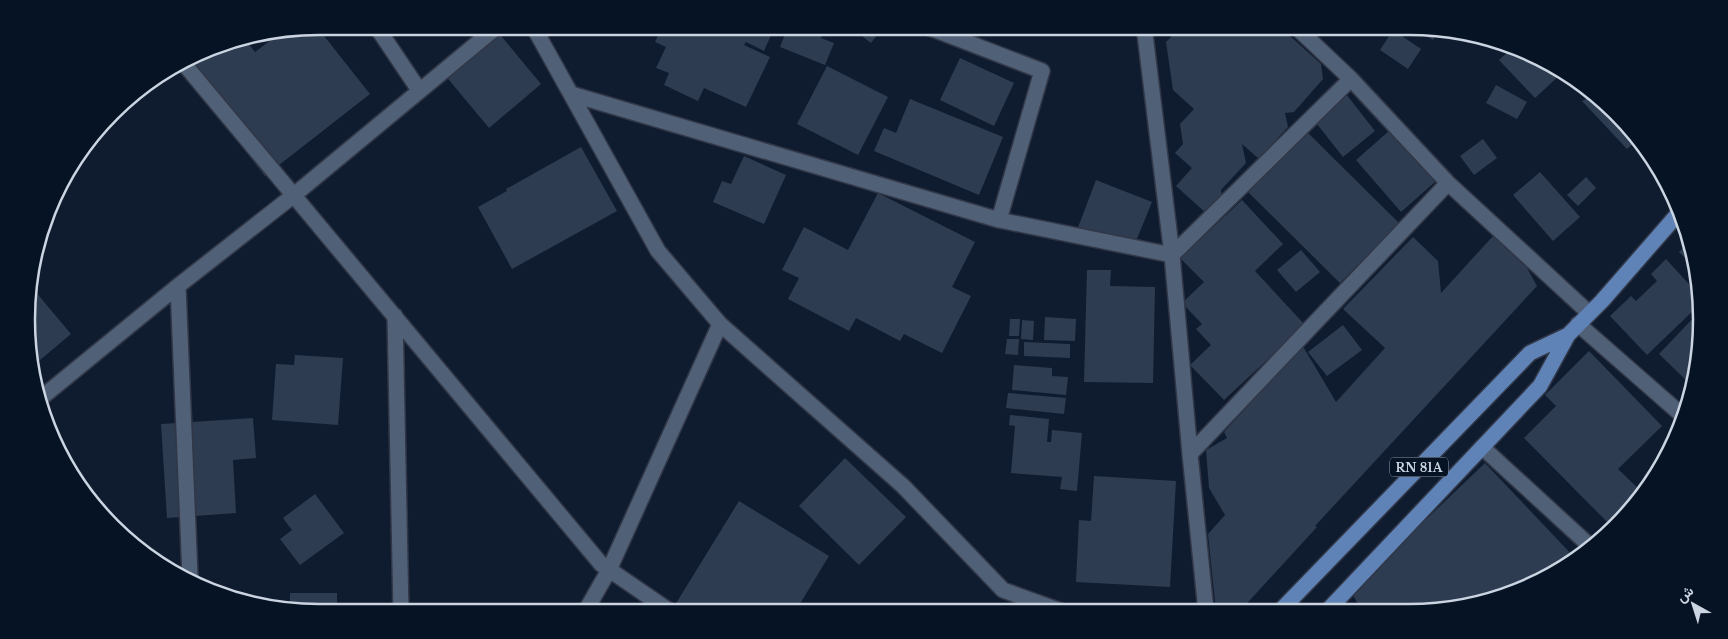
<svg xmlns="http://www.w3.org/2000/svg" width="1728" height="639" viewBox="0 0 1728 639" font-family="'Libre Baskerville',Vazirmatn,serif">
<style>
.building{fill:#2d3c51}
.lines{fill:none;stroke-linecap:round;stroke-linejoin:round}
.minor-casing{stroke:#313747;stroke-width:18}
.major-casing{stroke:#313747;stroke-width:18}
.minor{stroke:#506076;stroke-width:15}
.major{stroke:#5f83b6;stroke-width:15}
.labels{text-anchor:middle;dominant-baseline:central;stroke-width:4.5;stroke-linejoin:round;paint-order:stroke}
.shield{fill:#061325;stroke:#909aa9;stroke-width:1}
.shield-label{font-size:12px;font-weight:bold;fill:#cbd4e1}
.rim{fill:none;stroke:#cbd4e1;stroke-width:2.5}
</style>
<rect width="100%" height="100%" fill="#0f1c2f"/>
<path class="building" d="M 493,26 L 541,84 L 489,128 L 439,68 Z
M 662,26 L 775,26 L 764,51 L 746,42 L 744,45 L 770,57 L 746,107 L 704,88 L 698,101 L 664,85 L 669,73 L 656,68 L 666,47 L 655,42 Z
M 788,26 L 826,26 L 821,38 L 834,43 L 825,65 L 780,47 Z
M 863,26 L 875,26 L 881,30 L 871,43 L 858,33 Z
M 1166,26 L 1279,26 L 1321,64 L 1323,79 L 1294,112 L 1285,113 L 1288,127 L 1259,159 L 1242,144 L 1246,163 L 1221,190 L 1222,197 L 1207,214 L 1176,186 L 1192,168 L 1175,153 L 1183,144 L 1180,124 L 1194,109 L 1173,90 L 1166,42 L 1172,36 L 1166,31 Z
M 317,27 L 370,94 L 265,176 L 180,68 L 225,42 L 245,39 L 255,52 L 280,33 Z
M 1416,27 L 1438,30 L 1433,40 L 1414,30 Z
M 1393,30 L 1421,49 L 1408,69 L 1380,50 Z
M 1511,49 L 1561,74 L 1535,98 L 1499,60 Z
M 960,58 L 1014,83 L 994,126 L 940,100 Z
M 827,66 L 888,97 L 858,155 L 797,124 Z
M 1563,75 L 1587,87 L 1635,142 L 1627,149 L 1582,101 L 1586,99 Z
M 1496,85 L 1527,102 L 1517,119 L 1486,103 Z
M 1346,94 L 1375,131 L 1343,157 L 1313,119 Z
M 910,99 L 1003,137 L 979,195 L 874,151 L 884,128 L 896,133 Z
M 1304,129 L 1399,223 L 1340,283 L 1245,189 Z
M 1390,130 L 1435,182 L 1401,212 L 1356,160 Z
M 1483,139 L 1497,158 L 1474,175 L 1460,156 Z
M 581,147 L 617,211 L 512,269 L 478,207 L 507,191 L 506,189 Z
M 744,156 L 786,175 L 764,224 L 713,202 L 722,181 L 731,184 Z
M 1540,172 L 1580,217 L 1553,241 L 1513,195 Z
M 1586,177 L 1596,188 L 1578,206 L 1567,195 Z
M 1096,180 L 1152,202 L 1132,251 L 1077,230 Z
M 878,193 L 975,242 L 952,287 L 971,296 L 942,353 L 904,334 L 900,341 L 856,318 L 849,331 L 788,299 L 799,278 L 782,270 L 804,227 L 848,250 Z
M 1242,200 L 1283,244 L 1255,271 L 1305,325 L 1224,400 L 1190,365 L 1211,345 L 1196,329 L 1202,324 L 1182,303 L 1204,282 L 1180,258 Z
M 1493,236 L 1526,266 L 1537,286 L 1315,526 L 1317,527 L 1240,611 L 1216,611 L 1208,534 L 1225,515 L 1209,488 L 1206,450 L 1227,438 L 1224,432 L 1264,388 L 1262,387 L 1301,343 L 1336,402 L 1385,348 L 1343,309 L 1413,237 L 1438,261 L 1441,293 Z
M 1687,244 L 1693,264 L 1695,268 L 1679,252 Z
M 1301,250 L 1320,272 L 1296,292 L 1277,270 Z
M 1666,259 L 1698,294 L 1698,306 L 1647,355 L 1610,316 L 1631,296 L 1636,301 L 1657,281 L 1651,274 Z
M 1695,269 L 1699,282 L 1699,285 L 1689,275 Z
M 1087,270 L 1111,270 L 1110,286 L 1155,287 L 1153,383 L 1084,382 Z
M 29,284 L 71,334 L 33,366 L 32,365 Z
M 1697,314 L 1694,364 L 1692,386 L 1659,354 Z
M 1045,317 L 1076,319 L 1075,341 L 1044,340 Z
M 1010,319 L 1020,319 L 1019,336 L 1009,336 Z
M 1022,320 L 1034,321 L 1033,340 L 1021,339 Z
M 1343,325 L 1362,350 L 1327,376 L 1308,352 Z
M 1007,339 L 1019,339 L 1018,355 L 1005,354 Z
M 1024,342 L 1070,344 L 1070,358 L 1024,356 Z
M 1589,351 L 1662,426 L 1618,469 L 1643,493 L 1613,528 L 1524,438 L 1556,406 L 1545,395 Z
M 295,355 L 343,358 L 338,425 L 272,420 L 276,364 L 294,365 Z
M 1014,365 L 1052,368 L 1052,376 L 1068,377 L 1066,395 L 1012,390 Z
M 1008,393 L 1066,398 L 1064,414 L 1006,408 Z
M 1010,415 L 1049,419 L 1047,442 L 1051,442 L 1052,430 L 1082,433 L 1077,491 L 1060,489 L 1062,477 L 1011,473 L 1015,426 L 1009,425 Z
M 253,418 L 256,458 L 233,460 L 236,513 L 167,518 L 161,424 Z
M 845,458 L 906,517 L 859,565 L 799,506 Z
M 1485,463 L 1575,558 L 1538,583 L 1447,610 L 1361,610 L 1351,591 Z
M 1094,476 L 1176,481 L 1170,587 L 1076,582 L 1079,520 L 1091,521 Z
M 315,494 L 344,533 L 300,565 L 280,539 L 292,530 L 283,518 Z
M 739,501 L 829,556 L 795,612 L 686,612 L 675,605 Z
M 290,593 L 337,593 L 337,613 L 319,613 L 290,609 Z"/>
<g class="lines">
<defs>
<path id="minor" d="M 376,26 L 419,90
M 533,26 L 658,251 L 720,324 L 903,486 L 1003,590 L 1061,611
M 1144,26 L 1172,255 L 1190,454 L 1206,611
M 185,65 L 601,564 L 671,612
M 1351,79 L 1448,183 L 1589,313
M 571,94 L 999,220 L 1042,71 L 925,26
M 999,220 L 1172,255 L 1351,79 L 1295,26
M 178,286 L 190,576
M 395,316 L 401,613
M 1578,324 L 1683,416
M 41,398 L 178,286 L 294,195 L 498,26
M 1482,447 L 1591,547
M 1190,454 L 1448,183
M 585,612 L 609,570 L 720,324"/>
<path id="major" d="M 1328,610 L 1540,386 L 1568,335 L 1602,301 L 1677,215
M 1280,611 L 1530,353 L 1568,335"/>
</defs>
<use href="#minor" class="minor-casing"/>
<use href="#major" class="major-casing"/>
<use href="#minor" class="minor"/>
<use href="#major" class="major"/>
</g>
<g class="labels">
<rect class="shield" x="1390" y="457.5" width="58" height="19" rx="4"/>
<g class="shield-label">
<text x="1419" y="467">RN 81A</text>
</g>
</g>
<path d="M0 0H1728V639H0ZM319 35H1409A284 284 0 0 1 1693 319V320A284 284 0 0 1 1409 604H319A284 284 0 0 1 35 320V319A284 284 0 0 1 319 35Z" fill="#061325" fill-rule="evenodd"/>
<path class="rim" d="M319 35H1409A284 284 0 0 1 1693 319V320A284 284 0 0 1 1409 604H319A284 284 0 0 1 35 320V319A284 284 0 0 1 319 35Z"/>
<g transform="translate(1693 604) rotate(321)" stroke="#061325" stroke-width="4" paint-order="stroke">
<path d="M0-4L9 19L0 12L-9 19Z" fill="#cbd4e1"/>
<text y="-8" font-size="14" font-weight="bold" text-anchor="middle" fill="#cbd4e1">ش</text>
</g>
</svg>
